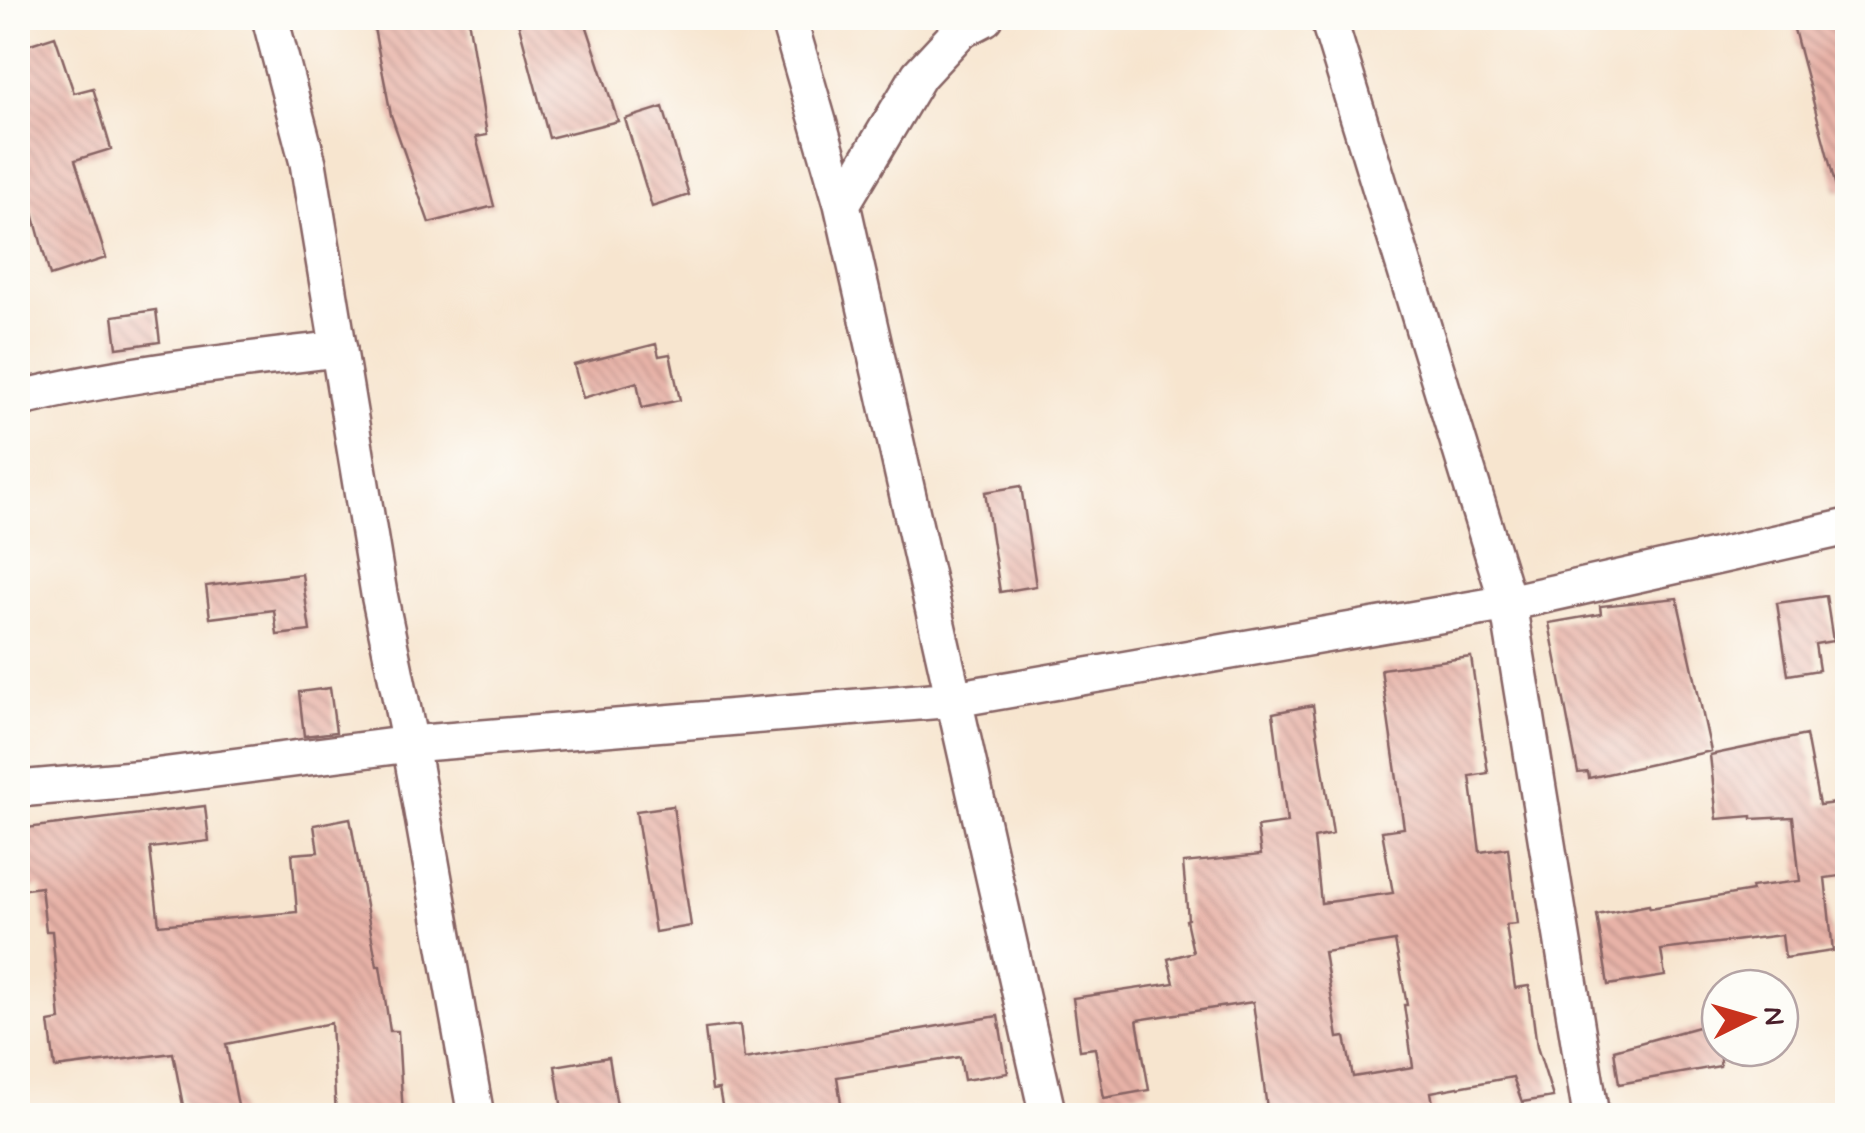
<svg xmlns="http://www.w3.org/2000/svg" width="1865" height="1133" viewBox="0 0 1865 1133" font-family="Mynerve,sans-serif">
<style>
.building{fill:url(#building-back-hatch);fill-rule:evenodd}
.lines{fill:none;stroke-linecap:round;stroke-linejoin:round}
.street-casing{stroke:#876464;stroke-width:40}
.street{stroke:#fff;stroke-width:35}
</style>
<defs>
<pattern id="building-back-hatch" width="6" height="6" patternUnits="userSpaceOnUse" patternTransform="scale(2.5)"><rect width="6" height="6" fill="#e8b3a8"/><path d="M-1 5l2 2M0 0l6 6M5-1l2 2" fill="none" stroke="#be9189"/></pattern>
</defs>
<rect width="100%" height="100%" fill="#fdfcf7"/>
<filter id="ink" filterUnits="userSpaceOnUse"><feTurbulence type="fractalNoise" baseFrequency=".01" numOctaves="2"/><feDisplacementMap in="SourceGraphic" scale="20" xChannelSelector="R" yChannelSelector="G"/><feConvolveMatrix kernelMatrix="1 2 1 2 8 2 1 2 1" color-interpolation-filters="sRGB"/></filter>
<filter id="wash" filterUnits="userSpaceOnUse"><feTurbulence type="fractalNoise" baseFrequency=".0048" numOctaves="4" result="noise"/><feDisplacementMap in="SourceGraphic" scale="40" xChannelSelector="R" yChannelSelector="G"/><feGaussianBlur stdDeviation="2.25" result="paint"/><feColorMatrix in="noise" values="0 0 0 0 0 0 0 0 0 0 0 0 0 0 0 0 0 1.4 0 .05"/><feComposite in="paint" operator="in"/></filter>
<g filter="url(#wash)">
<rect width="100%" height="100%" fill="#f7e5cf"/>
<g id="blocks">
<path class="building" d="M 372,18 L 468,18 L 487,135 L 476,137 L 494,206 L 429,223 L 391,115 Z
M 517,18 L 584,18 L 618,121 L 549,138 Z
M 1791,18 L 1848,18 L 1848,190 L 1837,191 Z
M 55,36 L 74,93 L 93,88 L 111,149 L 75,160 L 106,258 L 50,276 L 26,187 L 18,190 L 18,48 Z
M 663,107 L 689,195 L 652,207 L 625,119 Z
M 156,310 L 160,342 L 117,348 L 113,316 Z
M 656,344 L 659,356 L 670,354 L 680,400 L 642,408 L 637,382 L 583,398 L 574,365 Z
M 1021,486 L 1036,586 L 1000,592 L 985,492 Z
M 302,574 L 310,631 L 277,635 L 274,610 L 210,618 L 206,586 Z
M 1826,596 L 1833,641 L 1815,644 L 1819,670 L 1788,675 L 1777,603 Z
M 1677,598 L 1711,751 L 1589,778 L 1588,772 L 1578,773 L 1549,623 L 1601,614 L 1600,606 Z
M 1471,657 L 1488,773 L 1470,776 L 1480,852 L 1508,848 L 1517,924 L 1506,925 L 1515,988 L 1529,986 L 1537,1047 L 1553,1097 L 1522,1102 L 1513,1077 L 1431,1092 L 1435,1116 L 1268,1116 L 1253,1002 L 1137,1020 L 1149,1090 L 1104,1098 L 1095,1048 L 1080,1050 L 1073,998 L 1174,983 L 1168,959 L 1193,952 L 1186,920 L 1188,919 L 1183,863 L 1261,855 L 1257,827 L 1287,823 L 1273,713 L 1313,705 L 1333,834 L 1314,838 L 1321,903 L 1393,893 L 1382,831 L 1404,828 L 1381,669 ZM 1395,941 L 1407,1005 L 1404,1005 L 1413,1067 L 1353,1077 L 1345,1037 L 1338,1038 L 1324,952 Z
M 330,688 L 336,732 L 304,736 L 299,692 Z
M 1806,735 L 1819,805 L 1844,802 L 1848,831 L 1848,875 L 1825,878 L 1833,951 L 1785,958 L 1782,935 L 1661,950 L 1665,976 L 1608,985 L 1597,915 L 1649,905 L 1650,908 L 1752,891 L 1751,887 L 1800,881 L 1793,817 L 1752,819 L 1752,816 L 1717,819 L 1710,755 Z
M 205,806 L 209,841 L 150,848 L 159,925 L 297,912 L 292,854 L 318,852 L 314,825 L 350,818 L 377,966 L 380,966 L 390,1031 L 398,1031 L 403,1116 L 336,1116 L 331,1023 L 226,1044 L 240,1116 L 185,1116 L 173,1053 L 55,1068 L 49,1022 L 60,1020 L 52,931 L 46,931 L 41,887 L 18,890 L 18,829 Z
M 673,806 L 691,926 L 655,932 L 636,811 Z
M 998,1016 L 1008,1073 L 964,1080 L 960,1057 L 837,1077 L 843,1116 L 724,1116 L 719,1089 L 712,1090 L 705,1029 L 740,1025 L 744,1059 Z
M 1720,1021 L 1720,1066 L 1619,1084 L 1614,1050 Z
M 609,1057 L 618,1112 L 595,1116 L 563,1116 L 555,1066 Z"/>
</g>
</g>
<g filter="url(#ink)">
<use href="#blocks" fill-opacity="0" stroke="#876464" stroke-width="2.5"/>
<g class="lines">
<defs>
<path id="street" d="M 270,18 L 308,163 L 379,594 L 410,744 L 476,1116
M 788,18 L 842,204 L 1048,1116
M 1328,18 L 1508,603 L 1591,1116
M 842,204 L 919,75 L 960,31 L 985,18
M 18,399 C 123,373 231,362 339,349
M 18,789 L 145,778 L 410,744 L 955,699 L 1508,603 L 1848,527"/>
</defs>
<use href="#street" class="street-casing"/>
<use href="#street" class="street"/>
</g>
</g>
<rect width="1865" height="1133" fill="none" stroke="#fdfcf7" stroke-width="60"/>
<g transform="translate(1750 1018) rotate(85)"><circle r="48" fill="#fdfcf7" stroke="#b5a4a5" stroke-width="2.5"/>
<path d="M0-8L18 38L0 25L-18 38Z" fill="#c8321e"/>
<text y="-15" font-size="28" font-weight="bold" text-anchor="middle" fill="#4a1f2b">N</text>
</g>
</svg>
